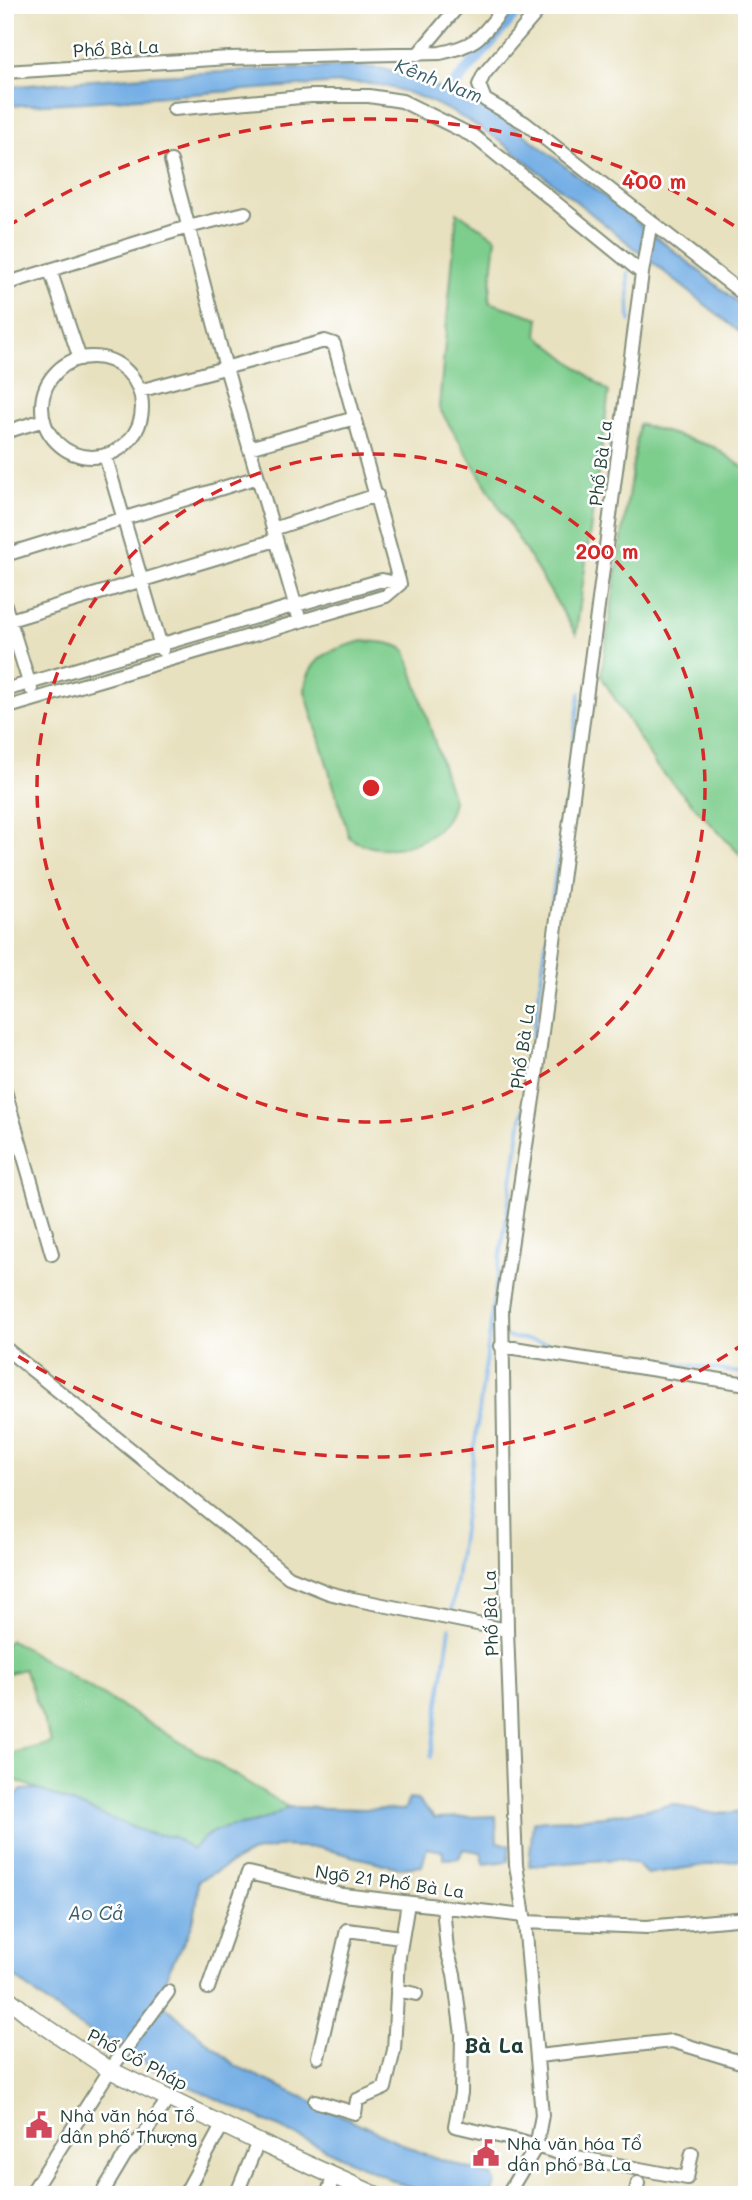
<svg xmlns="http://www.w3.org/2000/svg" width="752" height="2200" viewBox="0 0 752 2200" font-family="Mali,sans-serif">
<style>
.green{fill:#7dcd8d;stroke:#4e8560;stroke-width:2}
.water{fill:#74afe5;stroke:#4a768c;stroke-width:2}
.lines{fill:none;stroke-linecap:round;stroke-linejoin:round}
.stream{stroke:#74afe5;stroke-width:3.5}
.canal{stroke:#74afe5;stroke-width:12}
.minor-casing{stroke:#848f7a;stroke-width:16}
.major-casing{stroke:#848f7a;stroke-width:19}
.minor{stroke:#fff;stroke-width:12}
.major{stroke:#fff;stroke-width:16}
.ring{fill:none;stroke:#d62828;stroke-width:3.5;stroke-dasharray:12 9}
.labels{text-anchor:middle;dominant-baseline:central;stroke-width:5;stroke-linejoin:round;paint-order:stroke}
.street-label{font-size:18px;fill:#1f3d34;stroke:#fff}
.poi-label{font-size:18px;fill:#1f3d34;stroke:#fff;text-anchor:start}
.water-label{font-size:19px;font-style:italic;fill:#395f69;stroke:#fff}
.quarter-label{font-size:21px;font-weight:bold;fill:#1f3d34;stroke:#fff}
.centre{fill:#d62828;stroke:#fff;stroke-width:3.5}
.ring-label{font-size:21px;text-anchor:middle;font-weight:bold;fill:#d62828;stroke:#fff;stroke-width:5;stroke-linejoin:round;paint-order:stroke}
</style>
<rect width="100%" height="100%" fill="#fff"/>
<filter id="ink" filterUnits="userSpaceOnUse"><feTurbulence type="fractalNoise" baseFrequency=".0143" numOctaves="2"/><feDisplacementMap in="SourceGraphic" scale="14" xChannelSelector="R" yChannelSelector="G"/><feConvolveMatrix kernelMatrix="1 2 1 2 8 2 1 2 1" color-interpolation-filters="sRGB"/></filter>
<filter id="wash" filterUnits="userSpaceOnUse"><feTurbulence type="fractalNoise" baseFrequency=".00686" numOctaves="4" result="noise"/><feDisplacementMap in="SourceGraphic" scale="28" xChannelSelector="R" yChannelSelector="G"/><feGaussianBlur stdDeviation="1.57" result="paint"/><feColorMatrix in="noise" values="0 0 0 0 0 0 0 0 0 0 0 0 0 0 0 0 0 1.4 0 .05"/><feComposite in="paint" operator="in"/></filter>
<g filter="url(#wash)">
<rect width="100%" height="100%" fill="#e8e1bf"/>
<path class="green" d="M 457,212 L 496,238 L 489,302 L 539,318 L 537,335 L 609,392 L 576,634 L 439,408 Z
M 639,424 L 714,447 L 747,470 L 747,862 L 656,766 L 601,676 Z
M 363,641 C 378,642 395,642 406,651 L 453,800 C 448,844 382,862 349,837 L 305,691 C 308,655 334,649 363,641 Z
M 11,1640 L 288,1807 C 277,1814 265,1820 252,1823 C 224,1829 212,1825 192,1850 L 174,1837 L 147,1833 L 5,1776 L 5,1755 L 52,1743 L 24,1669 L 5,1674 L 5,1644 Z"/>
<path class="water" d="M 358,66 L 384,69 L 469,99 L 511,124 L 692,265 L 747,310 L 747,338 L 503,143 C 462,115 414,88 364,83 C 351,82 338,84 325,84 L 85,102 L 5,106 L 5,87 L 157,75 Z
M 37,1789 L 147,1833 L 174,1837 L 192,1850 C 213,1825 223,1829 252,1823 C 266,1820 277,1814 288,1807 L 404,1810 L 409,1799 L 417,1800 L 435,1818 L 496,1816 L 497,1842 L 510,1845 L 508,1861 L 484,1864 L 481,1852 L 463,1849 L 459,1858 L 443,1859 L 443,1851 L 427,1848 L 422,1866 L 400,1868 L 320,1848 L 281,1846 L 250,1853 L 198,1881 C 198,1897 197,1910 192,1925 C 182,1953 155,1977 166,2007 L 236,2066 L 422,2153 L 492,2176 L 496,2183 L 491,2195 L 425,2195 L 420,2193 L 154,2070 L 116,2040 L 102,2041 L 47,2003 L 5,1969 L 5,1821 L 14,1796 L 22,1790 Z
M 674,1804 C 701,1813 719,1816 747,1810 L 747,1859 L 647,1874 L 636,1864 L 617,1859 L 529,1866 L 533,1822 C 546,1819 558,1820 571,1819 C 605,1817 640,1811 674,1804 Z"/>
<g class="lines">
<path class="stream" d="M 628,272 L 630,321
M 567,788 L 580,693
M 498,1332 L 490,1330 L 492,1310 L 522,1117 L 565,805
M 507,1337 L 747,1374
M 452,1610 L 490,1331
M 431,1757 L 450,1628"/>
<path class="canal" d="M 443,99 L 522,5"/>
</g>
</g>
<g filter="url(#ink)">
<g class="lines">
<defs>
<path id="minor" d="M 543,5 L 484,74 L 479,85 L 485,100 L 525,123 L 747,297
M 418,54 L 459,5
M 5,72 L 229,58 L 440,53 C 479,45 482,35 506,5
M 174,109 L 311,96 L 369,96 L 402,101 L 475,137 L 642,273
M 171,161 L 226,368 L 300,621
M 50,270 L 80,359
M 5,284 L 188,227 L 245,213
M42 407a50 50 0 1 1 100 0a50 50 0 1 1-100 0Z
M 139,391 L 325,341 L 334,344 L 400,584
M 5,432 L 44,420
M 249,448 L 355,418
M 105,455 L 162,650
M 273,529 L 377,495
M 5,555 L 258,477
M 5,605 L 31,689
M 10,620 L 276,540
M 5,690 L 382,580 L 400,584
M 5,708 L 386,596 L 400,584
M 5,1091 L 52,1254
M 501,1346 L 747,1384
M 5,1348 L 289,1577 L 329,1593 L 353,1599 L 507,1630
M 443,1907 L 447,1950 L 454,1974 L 462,2035 L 461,2093 L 455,2126 L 515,2140 L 566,2155 L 687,2178 L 692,2153
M 525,1922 L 647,1927 L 747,1918
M 208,1988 L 248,1873 L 343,1895 L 524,1916
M 397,1990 L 416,1994
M 538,2056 L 672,2041 L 747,2064
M 318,2057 L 347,1930 L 401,1937
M 315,2101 L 355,2113 L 357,2100 L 385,2088 L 394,2050 L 399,1957 L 408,1903
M 186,2192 L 223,2124
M 30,2195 L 110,2070 L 168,1992
M 101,2195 L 125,2155 L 142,2137 L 169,2098
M 236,2195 L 258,2142
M 327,2195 L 334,2175
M 507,2195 L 536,2147 L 542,2115 L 525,1922 L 516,1865 L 507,1630 L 502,1308 L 535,1085 L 642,273 L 651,221
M 635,2195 L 638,2183"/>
<path id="major" d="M 5,1996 L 30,2016 L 110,2070 L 258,2142 L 376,2195"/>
</defs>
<use href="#minor" class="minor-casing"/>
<use href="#major" class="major-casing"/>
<use href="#minor" class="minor"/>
<use href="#major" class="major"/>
</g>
</g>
<g class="ring">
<circle cx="371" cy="788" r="334"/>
<path d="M745 1343A669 669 0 0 1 7 1349M7 227A669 669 0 0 1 745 233"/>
</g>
<defs>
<symbol id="civic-bare" viewBox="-9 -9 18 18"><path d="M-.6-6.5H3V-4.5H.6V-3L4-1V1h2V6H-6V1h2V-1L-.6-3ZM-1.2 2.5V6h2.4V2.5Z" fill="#d1495b" stroke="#fff" stroke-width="2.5" paint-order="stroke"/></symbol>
</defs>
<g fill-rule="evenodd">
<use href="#civic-bare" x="20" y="2106" width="38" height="38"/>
<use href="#civic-bare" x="467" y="2134" width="38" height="38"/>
</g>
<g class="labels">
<g class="street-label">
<text transform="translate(116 48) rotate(-3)">Phố Bà La</text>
<text transform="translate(600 463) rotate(-83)">Phố Bà La</text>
<text transform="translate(522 1046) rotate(-82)">Phố Bà La</text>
<text transform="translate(490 1613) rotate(-92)">Phố Bà La</text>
<text transform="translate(390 1881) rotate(8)">Ngõ 21 Phố Bà La</text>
<text transform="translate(138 2059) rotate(28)">Phố Cổ Pháp</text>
</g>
<g class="poi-label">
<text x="60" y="2115">Nhà văn hóa Tổ<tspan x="60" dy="21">dân phố Thượng</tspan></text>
<text x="507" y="2143">Nhà văn hóa Tổ<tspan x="507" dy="21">dân phố Bà La</tspan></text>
</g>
<g class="water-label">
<text transform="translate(439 80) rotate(21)">Kênh Nam</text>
<text x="96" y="1912">Ao Cả</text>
</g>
<g class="quarter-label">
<text x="494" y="2044">Bà La</text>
</g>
</g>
<circle cx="371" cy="788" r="10" class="centre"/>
<g class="ring-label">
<text x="654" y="189">400 m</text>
<text x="607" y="559">200 m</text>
</g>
<rect width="752" height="2200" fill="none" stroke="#fff" stroke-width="28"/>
</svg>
